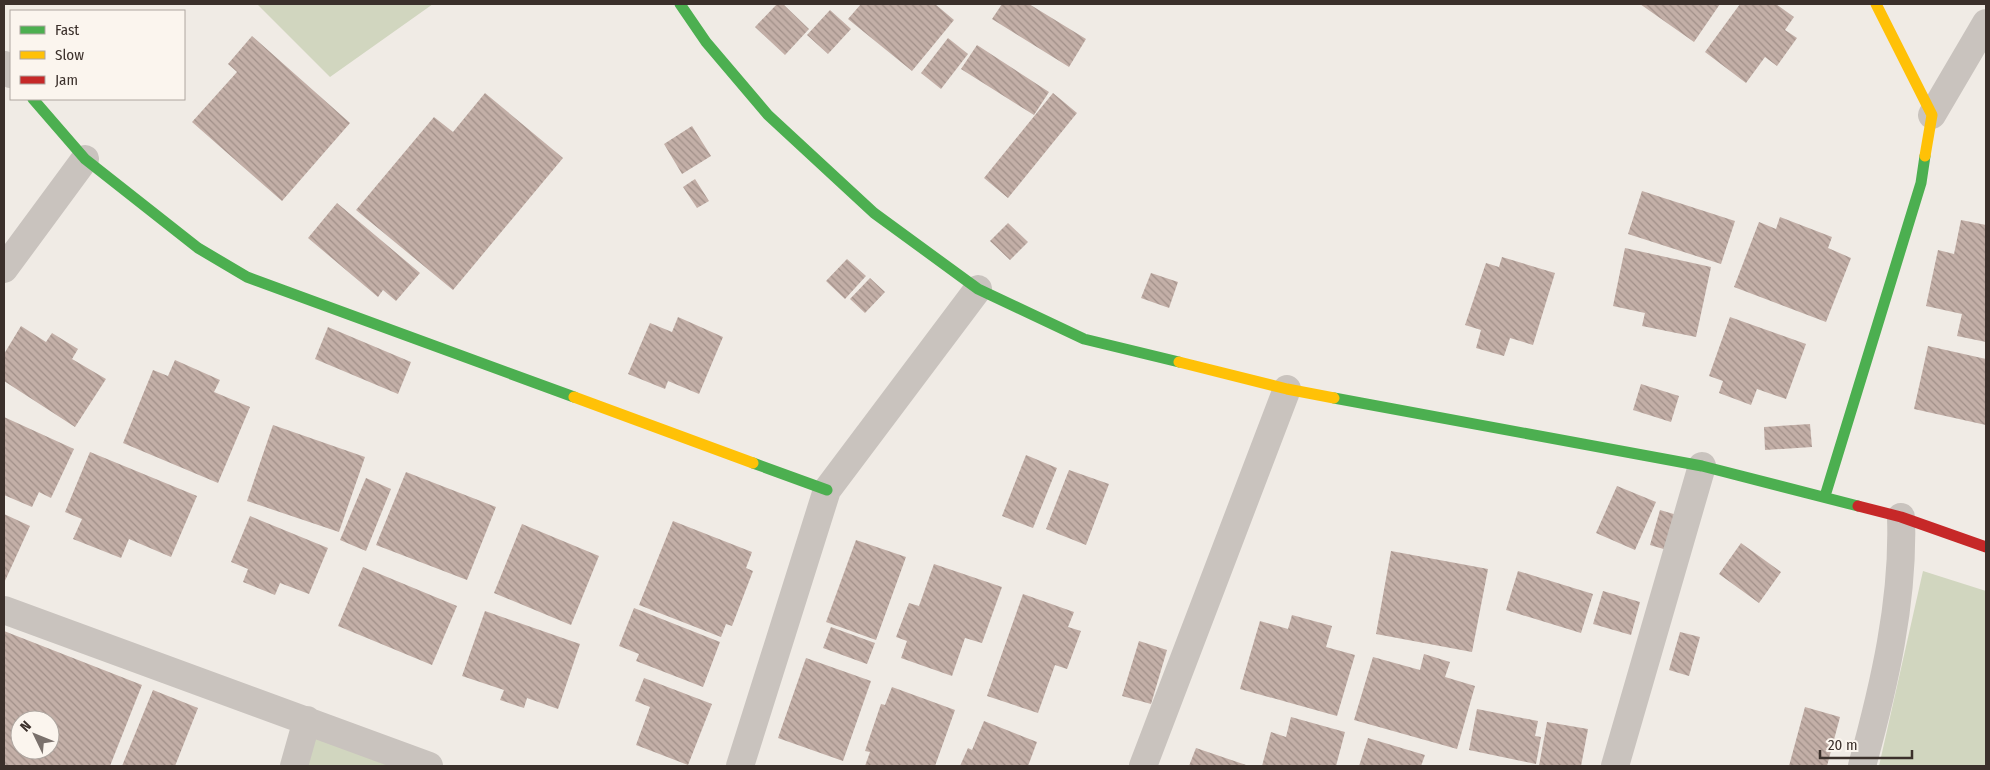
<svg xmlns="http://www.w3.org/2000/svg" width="1990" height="770" viewBox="0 0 1990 770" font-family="'Fira Sans Condensed',sans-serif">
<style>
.park{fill:#d1d6bf}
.building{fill:url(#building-back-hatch);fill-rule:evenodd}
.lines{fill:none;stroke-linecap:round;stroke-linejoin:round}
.street{stroke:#c9c3be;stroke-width:28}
.fast{stroke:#4caf50;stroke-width:11}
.slow{stroke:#ffc107;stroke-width:11}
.jam{stroke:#c62828;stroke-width:11}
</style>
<defs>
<pattern id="building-back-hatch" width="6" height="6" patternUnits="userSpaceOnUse" patternTransform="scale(1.25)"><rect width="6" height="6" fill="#c3afa7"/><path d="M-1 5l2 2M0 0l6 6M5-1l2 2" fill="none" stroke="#a08f88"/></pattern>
</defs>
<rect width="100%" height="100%" fill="#f0ebe5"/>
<path class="park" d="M 257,4 L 433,4 L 330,77 Z
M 1923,571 L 1986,591 L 1986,766 L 1879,766 Z
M 316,736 L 390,766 L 303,766 Z"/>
<path class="building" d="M 777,4 L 783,4 L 809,29 L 785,55 L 755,27 Z
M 861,4 L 935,4 L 954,20 L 912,71 L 848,19 Z
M 1002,4 L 1029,4 L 1086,39 L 1069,67 L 992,19 Z
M 1640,4 L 1720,4 L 1694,42 Z
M 1740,4 L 1776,4 L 1794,17 L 1785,30 L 1797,38 L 1777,66 L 1765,57 L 1746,83 L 1705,52 Z
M 830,10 L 851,29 L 828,54 L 807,35 Z
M 252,36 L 350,123 L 282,201 L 192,122 L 237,72 L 228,64 Z
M 948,38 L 968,54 L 941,89 L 921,73 Z
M 977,45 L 1049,92 L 1034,115 L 961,69 Z
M 485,93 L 563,158 L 453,290 L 356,210 L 434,117 L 453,132 Z
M 1053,93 L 1077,113 L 1008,198 L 984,178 Z
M 692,126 L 711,156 L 682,174 L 664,144 Z
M 695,179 L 709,201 L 697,208 L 683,187 Z
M 1642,191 L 1735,221 L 1721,264 L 1628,234 Z
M 337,203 L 420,273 L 396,301 L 383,290 L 378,297 L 308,238 Z
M 1780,217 L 1832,237 L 1828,248 L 1851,258 L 1826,322 L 1734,287 L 1759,222 L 1776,229 Z
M 1961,220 L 1986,225 L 1986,342 L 1957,336 L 1962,314 L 1926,306 L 1938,250 L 1954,254 Z
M 1008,223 L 1028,242 L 1010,260 L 990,241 Z
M 1625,248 L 1711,267 L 1696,337 L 1642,326 L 1645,313 L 1613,306 Z
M 1502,257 L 1555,273 L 1533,345 L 1510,338 L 1504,356 L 1476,348 L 1481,330 L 1465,325 L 1486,263 L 1499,267 Z
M 847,259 L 866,276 L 845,299 L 826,281 Z
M 1151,273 L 1178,282 L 1169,308 L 1141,298 Z
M 870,278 L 885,292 L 865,313 L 850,299 Z
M 678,317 L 723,337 L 699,394 L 668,381 L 665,389 L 628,374 L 650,323 L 672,332 Z
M 1730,317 L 1806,344 L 1786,399 L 1757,389 L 1751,405 L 1719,393 L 1723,381 L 1709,376 Z
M 21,326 L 46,342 L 52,333 L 78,349 L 72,359 L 106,379 L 75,427 L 4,381 L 4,354 Z
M 328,327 L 411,362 L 398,394 L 315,359 Z
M 1928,346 L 1986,359 L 1986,425 L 1914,409 Z
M 175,360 L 220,380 L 214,392 L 250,407 L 218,483 L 123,443 L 153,370 L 168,376 Z
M 1641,384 L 1679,396 L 1671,422 L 1633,410 Z
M 4,417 L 74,449 L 51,498 L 39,492 L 32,507 L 4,495 Z
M 1810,424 L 1812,447 L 1765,450 L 1764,427 Z
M 273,425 L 365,457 L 339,532 L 247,501 Z
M 90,452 L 197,496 L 171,557 L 129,539 L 121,558 L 73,539 L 82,519 L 65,512 Z
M 1026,455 L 1057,468 L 1033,528 L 1002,516 Z
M 1069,470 L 1109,484 L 1086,545 L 1046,529 Z
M 406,472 L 496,507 L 467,580 L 376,545 Z
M 366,478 L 391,489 L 366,551 L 340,540 Z
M 1617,486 L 1656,502 L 1635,550 L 1596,533 Z
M 1660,510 L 1677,515 L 1667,550 L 1650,545 Z
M 4,514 L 30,526 L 4,583 Z
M 250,516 L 328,548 L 309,594 L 280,583 L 275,595 L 243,582 L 248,569 L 231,562 Z
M 673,521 L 752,552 L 746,568 L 753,571 L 732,626 L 726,624 L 721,637 L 639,605 Z
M 522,524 L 599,556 L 571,625 L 494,593 Z
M 856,540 L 906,557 L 876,640 L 826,622 Z
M 1741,543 L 1781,572 L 1759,603 L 1719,574 Z
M 1391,551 L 1488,569 L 1472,652 L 1376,634 Z
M 934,564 L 1002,587 L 982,643 L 965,638 L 952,676 L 901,658 L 907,641 L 896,637 L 909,603 L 919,606 Z
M 363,567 L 457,606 L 432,665 L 338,626 Z
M 1518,571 L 1593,594 L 1581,633 L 1506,610 Z
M 1603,591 L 1640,602 L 1631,635 L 1593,624 Z
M 1023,594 L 1074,612 L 1068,627 L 1081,631 L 1067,669 L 1055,665 L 1038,713 L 987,696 Z
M 634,608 L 720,642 L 703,687 L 636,661 L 639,654 L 619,646 Z
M 485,611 L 580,644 L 558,709 L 527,698 L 524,708 L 500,700 L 504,690 L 462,676 Z
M 1292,615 L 1332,626 L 1326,647 L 1355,655 L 1337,716 L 1240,689 L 1260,621 L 1288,629 Z
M 831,627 L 875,643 L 867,664 L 823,648 Z
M 4,631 L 142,685 L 110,766 L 4,766 ZM 20,720 L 50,720 L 50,750 L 20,750 Z
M 1680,632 L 1700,637 L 1689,676 L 1669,670 Z
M 1139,641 L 1167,650 L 1151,704 L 1122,696 Z
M 1424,654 L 1450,662 L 1445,677 L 1475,686 L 1457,749 L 1354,720 L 1373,657 L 1420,670 Z
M 806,658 L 871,681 L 843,761 L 778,738 Z
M 644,678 L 712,704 L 688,765 L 636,745 L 650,707 L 635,701 Z
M 892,687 L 955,710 L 935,766 L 865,766 L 870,752 L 865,751 L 881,704 L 885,705 Z
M 153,690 L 198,708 L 175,766 L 122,766 Z
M 1805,707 L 1840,717 L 1827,766 L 1789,766 Z
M 1477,709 L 1538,721 L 1535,736 L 1541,737 L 1536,764 L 1469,750 Z
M 1291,717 L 1345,732 L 1336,766 L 1262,766 L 1271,732 L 1286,737 Z
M 984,721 L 1037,742 L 1028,766 L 960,766 L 968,748 L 972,750 Z
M 1547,722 L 1588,729 L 1581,766 L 1539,766 Z
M 1368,738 L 1425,755 L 1421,766 L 1359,766 Z
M 1196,748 L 1249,766 L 1189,766 Z"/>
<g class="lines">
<path class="street" d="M 4,65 L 11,74
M 1932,115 L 1986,23
M 4,269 L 85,159
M 4,610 L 429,766
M 294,766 L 307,720
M 740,766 L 827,490 L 978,289
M 1143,766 L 1287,389
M 1615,766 L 1702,466
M 1862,766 C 1884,686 1904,601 1901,517"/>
<path class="fast" d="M 680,4 L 706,42 L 768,115 L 874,213 L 978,289 L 1084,339 L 1179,362
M 33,99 L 85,159 L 198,248 L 247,277 L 574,397
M 1334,398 L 1702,466 L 1858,506
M 753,463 L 827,490
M 1825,496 L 1921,183 L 1925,156"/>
<path class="slow" d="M 1876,4 L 1932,115 L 1925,156
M 1179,362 L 1287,389 L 1334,398
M 574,397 L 753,463"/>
<path class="jam" d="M 1858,506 L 1901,517 L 1986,547"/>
</g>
<rect width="1990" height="770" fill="none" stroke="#3b302b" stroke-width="10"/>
<rect x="10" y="10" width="175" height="90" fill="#fbf5ee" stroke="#aea6a0"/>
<rect x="20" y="26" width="25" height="8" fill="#4caf50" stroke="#aea6a0"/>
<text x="55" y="35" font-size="15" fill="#3b302b">Fast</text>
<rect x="20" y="51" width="25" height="8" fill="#ffc107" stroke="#aea6a0"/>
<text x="55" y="60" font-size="15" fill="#3b302b">Slow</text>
<rect x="20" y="76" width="25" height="8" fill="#c62828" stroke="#aea6a0"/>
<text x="55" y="85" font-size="15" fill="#3b302b">Jam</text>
<g transform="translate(35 735) rotate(313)"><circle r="24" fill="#fbf5ee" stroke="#aea6a0"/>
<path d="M0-4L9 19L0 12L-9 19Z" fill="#7a716c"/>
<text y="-8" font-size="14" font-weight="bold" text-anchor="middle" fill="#3b302b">N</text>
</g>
<path d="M1820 750v8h92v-8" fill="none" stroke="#3b302b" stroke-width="2.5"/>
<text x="1828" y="750" font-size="15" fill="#3b302b" stroke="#fbf5ee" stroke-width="4" paint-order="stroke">20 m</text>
</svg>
